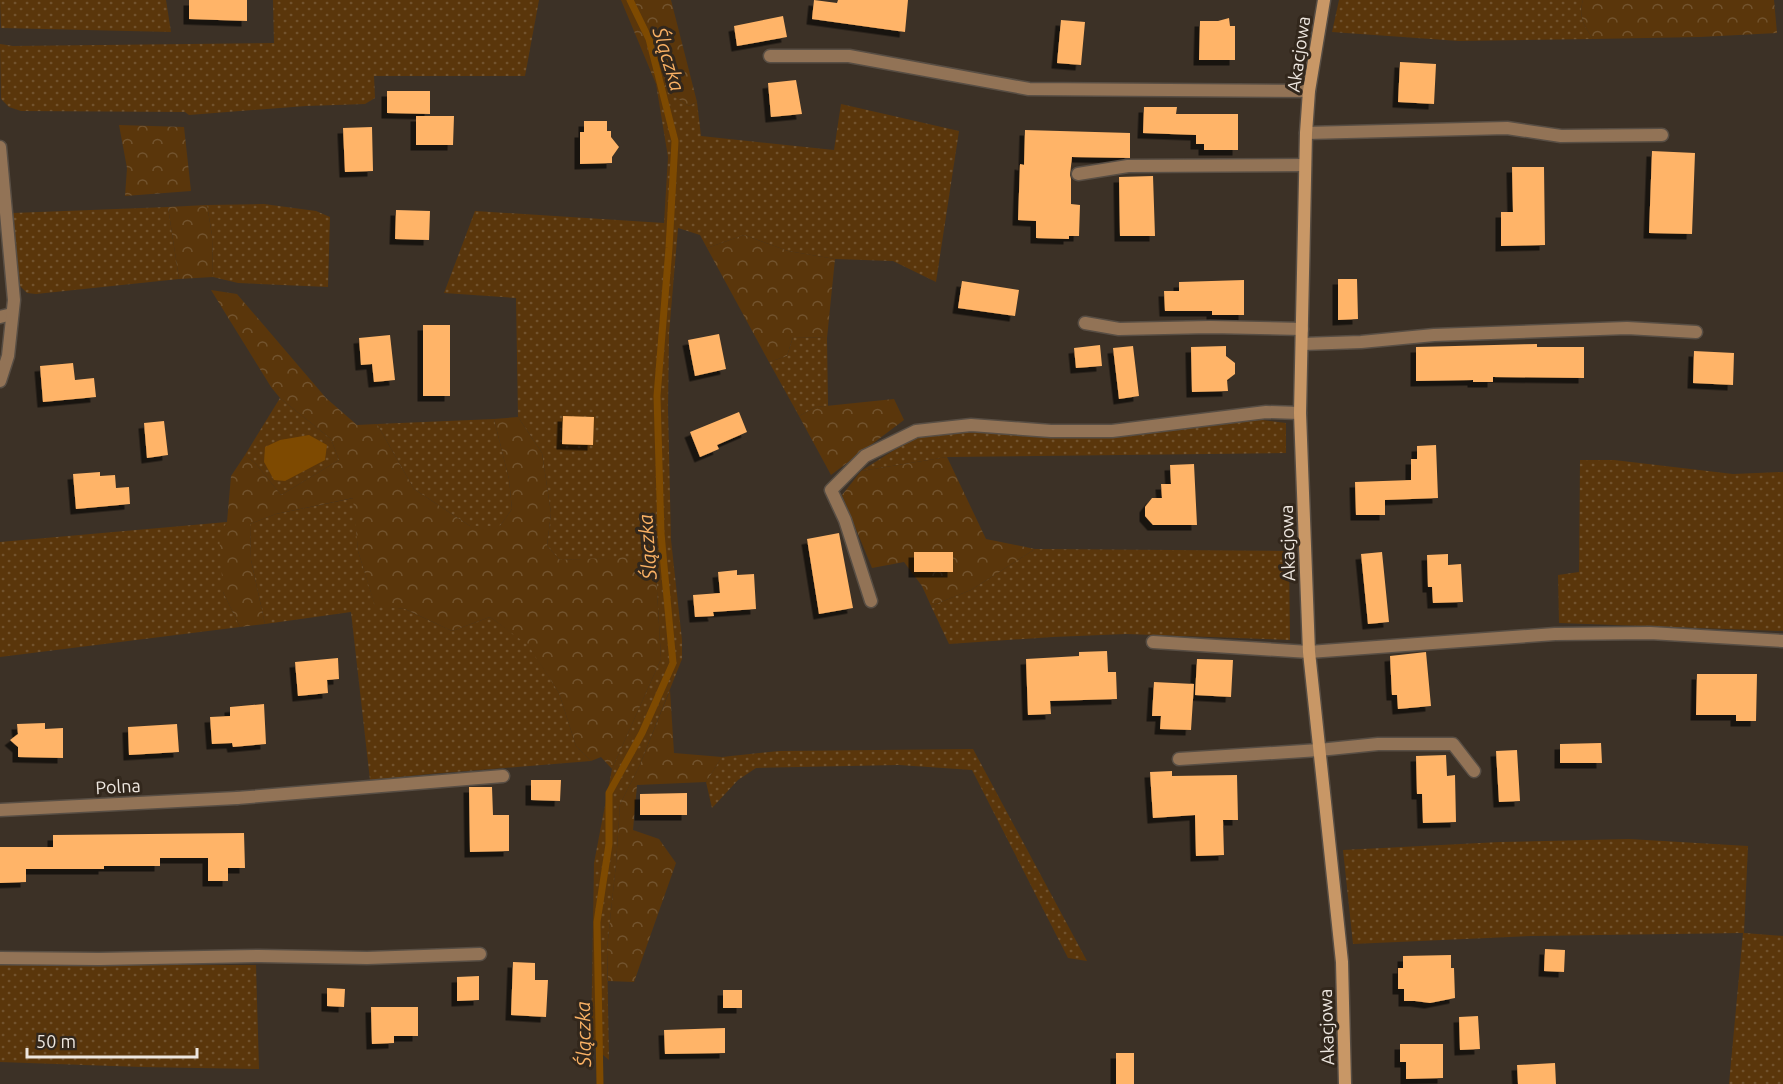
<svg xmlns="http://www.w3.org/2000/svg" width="1783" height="1084" viewBox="0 0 1783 1084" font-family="Ubuntu,sans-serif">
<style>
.green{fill:url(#green-dots)}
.forest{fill:url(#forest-crowns)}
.water{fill:#7e4a01}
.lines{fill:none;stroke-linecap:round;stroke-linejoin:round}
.stream{stroke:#7e4a01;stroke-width:7}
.building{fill:#ffb467;filter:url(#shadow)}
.lane-casing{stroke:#584e44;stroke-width:15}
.street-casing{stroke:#584e44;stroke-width:15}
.secondary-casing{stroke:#584e44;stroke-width:15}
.lane{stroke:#927356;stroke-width:12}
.street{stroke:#927356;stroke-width:12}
.secondary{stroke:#c89766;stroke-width:12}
.labels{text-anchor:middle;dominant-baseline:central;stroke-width:6;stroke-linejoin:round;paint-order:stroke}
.street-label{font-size:18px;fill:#ede6df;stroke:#32271c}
.water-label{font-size:20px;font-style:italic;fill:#fab164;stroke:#32271c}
</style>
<defs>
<pattern id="green-dots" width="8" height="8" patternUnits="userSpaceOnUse" patternTransform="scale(1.5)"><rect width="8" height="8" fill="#5a360b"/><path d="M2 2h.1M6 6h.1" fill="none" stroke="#72532e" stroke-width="1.8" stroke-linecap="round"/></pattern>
<pattern id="forest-crowns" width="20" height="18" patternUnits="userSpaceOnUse" patternTransform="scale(1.5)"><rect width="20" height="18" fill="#5a360b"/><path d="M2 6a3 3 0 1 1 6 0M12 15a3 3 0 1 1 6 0" fill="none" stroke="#72532e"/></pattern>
<filter id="shadow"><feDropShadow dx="-5.5" dy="5.5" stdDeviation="0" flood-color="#0009"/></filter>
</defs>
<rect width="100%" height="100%" fill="#3c3126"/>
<path class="green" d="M 0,0 L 166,0 L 171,32 L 1,28 Z
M 273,0 L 539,0 L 525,76 L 374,76 L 375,98 L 365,104 L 306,106 L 189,115 L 185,112 L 21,111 L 9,107 L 1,99 L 0,44 L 13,46 L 274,43 Z
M 1339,0 L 1583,0 C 1578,17 1584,25 1593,39 L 1459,41 L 1332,32 Z
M 656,84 L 689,106 L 697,102 L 701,136 L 834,150 L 841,104 L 959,131 L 936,282 L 893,261 L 835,259 L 788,251 L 744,235 L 707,248 L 700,235 L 678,228 L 669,334 L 668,409 L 671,540 L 682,640 L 682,659 L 639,767 L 620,804 L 616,864 L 607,949 L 609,1060 L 591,1045 L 594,863 L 612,769 L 661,659 L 655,557 L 560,560 L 547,546 L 551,513 L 542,453 L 518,417 L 516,298 L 444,293 L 475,211 L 664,223 L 668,157 Z
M 264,204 L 316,211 L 330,217 L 328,287 L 238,283 L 213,277 L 212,235 L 207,205 Z
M 168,207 L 179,279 L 36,294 L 27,293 L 19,285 L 13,213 Z
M 793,337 L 827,338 L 828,406 L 816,407 L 799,416 L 769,362 L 787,356 Z
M 280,398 L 331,439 L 339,460 L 281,495 L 256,464 L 245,455 Z
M 494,419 L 509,479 L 512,509 L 500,526 L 470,526 L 414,489 L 377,424 Z
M 1262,420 L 1286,423 L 1286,453 L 947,457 L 861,471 L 910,440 L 935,433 L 1010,432 L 1112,436 L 1137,435 L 1235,421 Z
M 1580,460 L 1614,460 L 1733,474 L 1783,472 L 1783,631 L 1559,623 L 1558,575 L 1579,572 Z
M 354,498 L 358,551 L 375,605 L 405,609 L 452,631 L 490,617 L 528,644 L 559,693 L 576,746 L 591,761 L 429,774 L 370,780 L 351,612 L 265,624 L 251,560 L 250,524 L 276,514 Z
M 227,522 L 223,592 L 240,627 L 0,657 L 0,542 Z
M 1035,549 L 1289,551 L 1290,640 L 1126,634 L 1053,637 L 949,644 L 931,606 L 971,590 Z
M 973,749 L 1087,961 L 1068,958 L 972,770 L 899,765 L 756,768 L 738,780 L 712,808 L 706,782 L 722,757 L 779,751 Z
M 1629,839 L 1748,846 L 1744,933 L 1783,936 L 1783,1084 L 1729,1084 L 1743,933 L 1531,936 L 1353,944 L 1343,850 L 1500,842 Z
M 0,965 L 256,965 L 259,1069 L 141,1067 L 0,1062 Z"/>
<path class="forest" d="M 621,0 L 671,0 L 697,102 L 689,106 L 656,84 Z
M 1583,0 L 1774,0 L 1777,33 L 1700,37 L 1593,39 C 1584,25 1578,17 1583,0 Z
M 119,125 L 184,127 L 191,191 L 125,196 L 127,168 Z
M 207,205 L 212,235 L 213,277 L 179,279 L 168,207 Z
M 744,235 L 788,251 L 835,259 L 827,338 L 793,337 L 787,356 L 769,362 L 707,248 Z
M 211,290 L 237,294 L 326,398 L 357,425 L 377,424 L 414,489 L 470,526 L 500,526 L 512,509 L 509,479 L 494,419 L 518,417 L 542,453 L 551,513 L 547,546 L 560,560 L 655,556 L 661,659 L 612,769 L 601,757 L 591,761 L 576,746 L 559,693 L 528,645 L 490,617 L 452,631 L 405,609 L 375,606 L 358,551 L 353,498 L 276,514 L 250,524 L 251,560 L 265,624 L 240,627 L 223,592 L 219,534 L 227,522 L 231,476 L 245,455 L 256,464 L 281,495 L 339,460 L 331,439 L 280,398 L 271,387 Z
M 894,399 L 904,420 L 831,475 L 799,416 L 816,407 Z
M 947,457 L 986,539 L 1035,549 L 971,590 L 931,606 L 922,586 L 904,562 L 872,568 L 842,495 L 861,471 Z
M 670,690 L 674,753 L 722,757 L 706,782 L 637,785 L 633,830 L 659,839 L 676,863 L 634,982 L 608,981 L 607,949 L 616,864 L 620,804 L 639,767 Z"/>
<path class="water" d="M 309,435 L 327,445 L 325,460 L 285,481 L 274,480 L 264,462 L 265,447 L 280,440 Z"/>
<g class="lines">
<path class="stream" d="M 600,1084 L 597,922 L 609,844 L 609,793 L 642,733 L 673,663 L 661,533 L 657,396 L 669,248 L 675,141 L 649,39 L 630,0"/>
</g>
<path class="building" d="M 189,0 L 247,0 L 247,21 L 189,19 Z
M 814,0 L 837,3 L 838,0 L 908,0 L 905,32 L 812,19 Z
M 783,16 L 787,37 L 737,46 L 734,26 Z
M 1229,18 L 1230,26 L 1235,26 L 1235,60 L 1199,60 L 1200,21 L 1218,21 Z
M 1061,20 L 1085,22 L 1081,65 L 1057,63 Z
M 1400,62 L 1436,64 L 1434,104 L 1398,102 Z
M 796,80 L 802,114 L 771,117 L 768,83 Z
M 387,91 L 430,91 L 430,114 L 387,113 Z
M 1144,107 L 1177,107 L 1176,114 L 1238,114 L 1238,150 L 1204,150 L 1204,144 L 1196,144 L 1196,135 L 1143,133 Z
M 416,116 L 454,116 L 453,145 L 416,145 Z
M 584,121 L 607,121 L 607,131 L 611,131 L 611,137 L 619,147 L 612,157 L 612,163 L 580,164 L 580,132 L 584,132 Z
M 372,127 L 373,171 L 345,172 L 343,128 Z
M 1025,130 L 1130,133 L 1130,158 L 1072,157 L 1070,175 L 1071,179 L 1071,204 L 1080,205 L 1079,236 L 1069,236 L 1069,239 L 1036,238 L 1036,221 L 1018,220 L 1020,164 L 1024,165 Z
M 1652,151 L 1695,153 L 1692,234 L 1649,233 Z
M 1512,167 L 1544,167 L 1545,245 L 1501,246 L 1501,212 L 1513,212 Z
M 1153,176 L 1155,236 L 1120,236 L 1119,177 Z
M 396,210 L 430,211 L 429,240 L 395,239 Z
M 1338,279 L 1357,279 L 1358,319 L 1338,320 Z
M 1244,280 L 1244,315 L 1212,315 L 1212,311 L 1165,311 L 1164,291 L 1179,291 L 1179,282 Z
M 962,281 L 1019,290 L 1015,316 L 958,308 Z
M 423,325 L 450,325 L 450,396 L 423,396 Z
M 719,334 L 726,369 L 695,376 L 688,340 Z
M 390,335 L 395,380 L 374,382 L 372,364 L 361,365 L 359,338 Z
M 1537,344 L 1537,347 L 1584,347 L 1584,378 L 1493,377 L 1493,382 L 1473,382 L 1473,380 L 1416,381 L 1416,347 Z
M 1100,345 L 1102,366 L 1076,368 L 1074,348 Z
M 1133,346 L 1139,396 L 1119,399 L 1113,348 Z
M 1226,346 L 1226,356 L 1235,363 L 1235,374 L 1227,380 L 1228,391 L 1192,392 L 1191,347 Z
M 1694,351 L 1734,353 L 1733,385 L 1693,383 Z
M 73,363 L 75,380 L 94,378 L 96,397 L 43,402 L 40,366 Z
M 739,412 L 747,432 L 717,445 L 719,449 L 700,457 L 690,432 Z
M 563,416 L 594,417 L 593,445 L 562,444 Z
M 164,421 L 168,455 L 147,458 L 144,423 Z
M 1436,445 L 1438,498 L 1385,500 L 1385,515 L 1356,515 L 1355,482 L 1411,480 L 1411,459 L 1417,459 L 1417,446 Z
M 1194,464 L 1197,525 L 1153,525 L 1145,516 L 1145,507 L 1152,498 L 1162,498 L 1161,484 L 1171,484 L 1170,465 Z
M 100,472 L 100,476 L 115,475 L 116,488 L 129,487 L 130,504 L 76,509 L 73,474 Z
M 839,533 L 853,608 L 819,614 L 807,539 Z
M 914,552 L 953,552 L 953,572 L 914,572 Z
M 1382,552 L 1389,622 L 1368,624 L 1361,554 Z
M 1448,554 L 1448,565 L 1461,564 L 1463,602 L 1433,603 L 1432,587 L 1428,587 L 1427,555 Z
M 737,570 L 737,575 L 754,574 L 756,609 L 713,612 L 714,616 L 695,617 L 693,595 L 720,593 L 718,572 Z
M 1107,651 L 1108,672 L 1116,672 L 1117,699 L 1050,701 L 1051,714 L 1028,715 L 1026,659 L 1079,656 L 1079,652 Z
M 1426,652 L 1431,706 L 1398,709 L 1397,695 L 1392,695 L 1390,656 Z
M 338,658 L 339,679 L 327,680 L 328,693 L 298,696 L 295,662 Z
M 1197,659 L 1233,660 L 1231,697 L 1195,695 Z
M 1697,674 L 1757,674 L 1756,721 L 1736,721 L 1736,715 L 1696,715 Z
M 1154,682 L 1194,684 L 1191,730 L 1160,729 L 1161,716 L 1152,716 Z
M 264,704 L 266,744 L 233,747 L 232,743 L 212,744 L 210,717 L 230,716 L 230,707 Z
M 45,723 L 45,729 L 63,728 L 63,758 L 18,757 L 18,747 L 10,740 L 18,734 L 17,724 Z
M 177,724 L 179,752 L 129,755 L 128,727 Z
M 1601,743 L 1602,763 L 1560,763 L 1560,744 Z
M 1517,750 L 1520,801 L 1499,802 L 1496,751 Z
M 1446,755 L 1447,776 L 1455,775 L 1456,822 L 1423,823 L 1422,794 L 1417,794 L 1416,756 Z
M 1172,771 L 1172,776 L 1237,775 L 1238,820 L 1223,820 L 1224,855 L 1196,856 L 1195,815 L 1153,818 L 1150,772 Z
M 531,780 L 561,780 L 560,801 L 531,800 Z
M 469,787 L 492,787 L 493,815 L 509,815 L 509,851 L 470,852 Z
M 687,793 L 687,815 L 640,815 L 640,794 Z
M 244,833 L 245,868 L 228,868 L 228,881 L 208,881 L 208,858 L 160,858 L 160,866 L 104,866 L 104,869 L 26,869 L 26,882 L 0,883 L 0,847 L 53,847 L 53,835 Z
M 1545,949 L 1565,950 L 1564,972 L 1544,971 Z
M 1451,955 L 1451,968 L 1454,968 L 1455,998 L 1430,1003 L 1415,1001 L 1404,1001 L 1404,989 L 1398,989 L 1398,968 L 1403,968 L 1403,956 Z
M 513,962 L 535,963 L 535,980 L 548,980 L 546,1017 L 511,1015 Z
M 479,976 L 479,1000 L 457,1001 L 457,977 Z
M 327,988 L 345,989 L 344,1007 L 327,1006 Z
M 723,990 L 742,990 L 742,1008 L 723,1008 Z
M 371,1007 L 418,1007 L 418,1036 L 394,1036 L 394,1043 L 372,1044 Z
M 1478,1016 L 1480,1049 L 1460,1050 L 1459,1017 Z
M 725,1028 L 725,1053 L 665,1054 L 664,1030 Z
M 1400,1044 L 1443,1044 L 1443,1078 L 1406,1079 L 1406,1062 L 1400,1062 Z
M 1116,1053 L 1134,1053 L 1134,1084 L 1116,1084 Z
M 1555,1063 L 1556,1084 L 1518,1084 L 1517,1065 Z"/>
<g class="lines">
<defs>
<path id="lane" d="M 770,56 L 849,56 L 1029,89 L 1309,91
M 1306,133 L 1507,128 L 1561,136 L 1662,135
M 1078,174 L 1128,166 L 1305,165
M 0,317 L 12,314
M 1085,323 L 1119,329 L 1210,327 L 1302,329
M 1302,344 L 1361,342 L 1434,335 L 1627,328 L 1696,332
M 871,601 L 845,520 L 831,490 L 865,456 L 916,431 L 971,425 L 1051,431 L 1112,431 L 1266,412 L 1300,413
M 1153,642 L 1309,652 L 1555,634 L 1650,633 L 1783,641
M 1179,759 L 1319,750 L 1378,744 L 1453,744 L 1474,771
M 237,798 L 503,776
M 0,958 L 99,959 L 260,956 L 367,958 L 480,954"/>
<path id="street" d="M 0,147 L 14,300 L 8,356 L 0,381
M 0,810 L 237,798"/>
<path id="secondary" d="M 1324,0 L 1309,91 L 1306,133 L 1300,413 L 1309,652 L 1342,962 L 1345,1084"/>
</defs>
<use href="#lane" class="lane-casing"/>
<use href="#street" class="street-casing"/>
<use href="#secondary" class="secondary-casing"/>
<use href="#lane" class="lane"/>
<use href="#street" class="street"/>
<use href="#secondary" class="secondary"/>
</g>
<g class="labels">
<g class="street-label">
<text transform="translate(1298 54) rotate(-82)">Akacjowa</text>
<text transform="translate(1287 543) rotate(-92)">Akacjowa</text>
<text transform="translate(118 786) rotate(-3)">Polna</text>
<text transform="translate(1326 1027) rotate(-92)">Akacjowa</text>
</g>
<g class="water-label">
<text transform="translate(669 59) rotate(73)">Ślączka</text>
<text transform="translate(647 547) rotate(-94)">Ślączka</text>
<text transform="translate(583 1034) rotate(-91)">Ślączka</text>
</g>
</g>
<path d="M27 1048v9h170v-9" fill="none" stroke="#ede6df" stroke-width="3"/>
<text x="36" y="1048" font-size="18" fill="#ede6df" stroke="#32271c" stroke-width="4.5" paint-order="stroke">50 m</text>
</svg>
